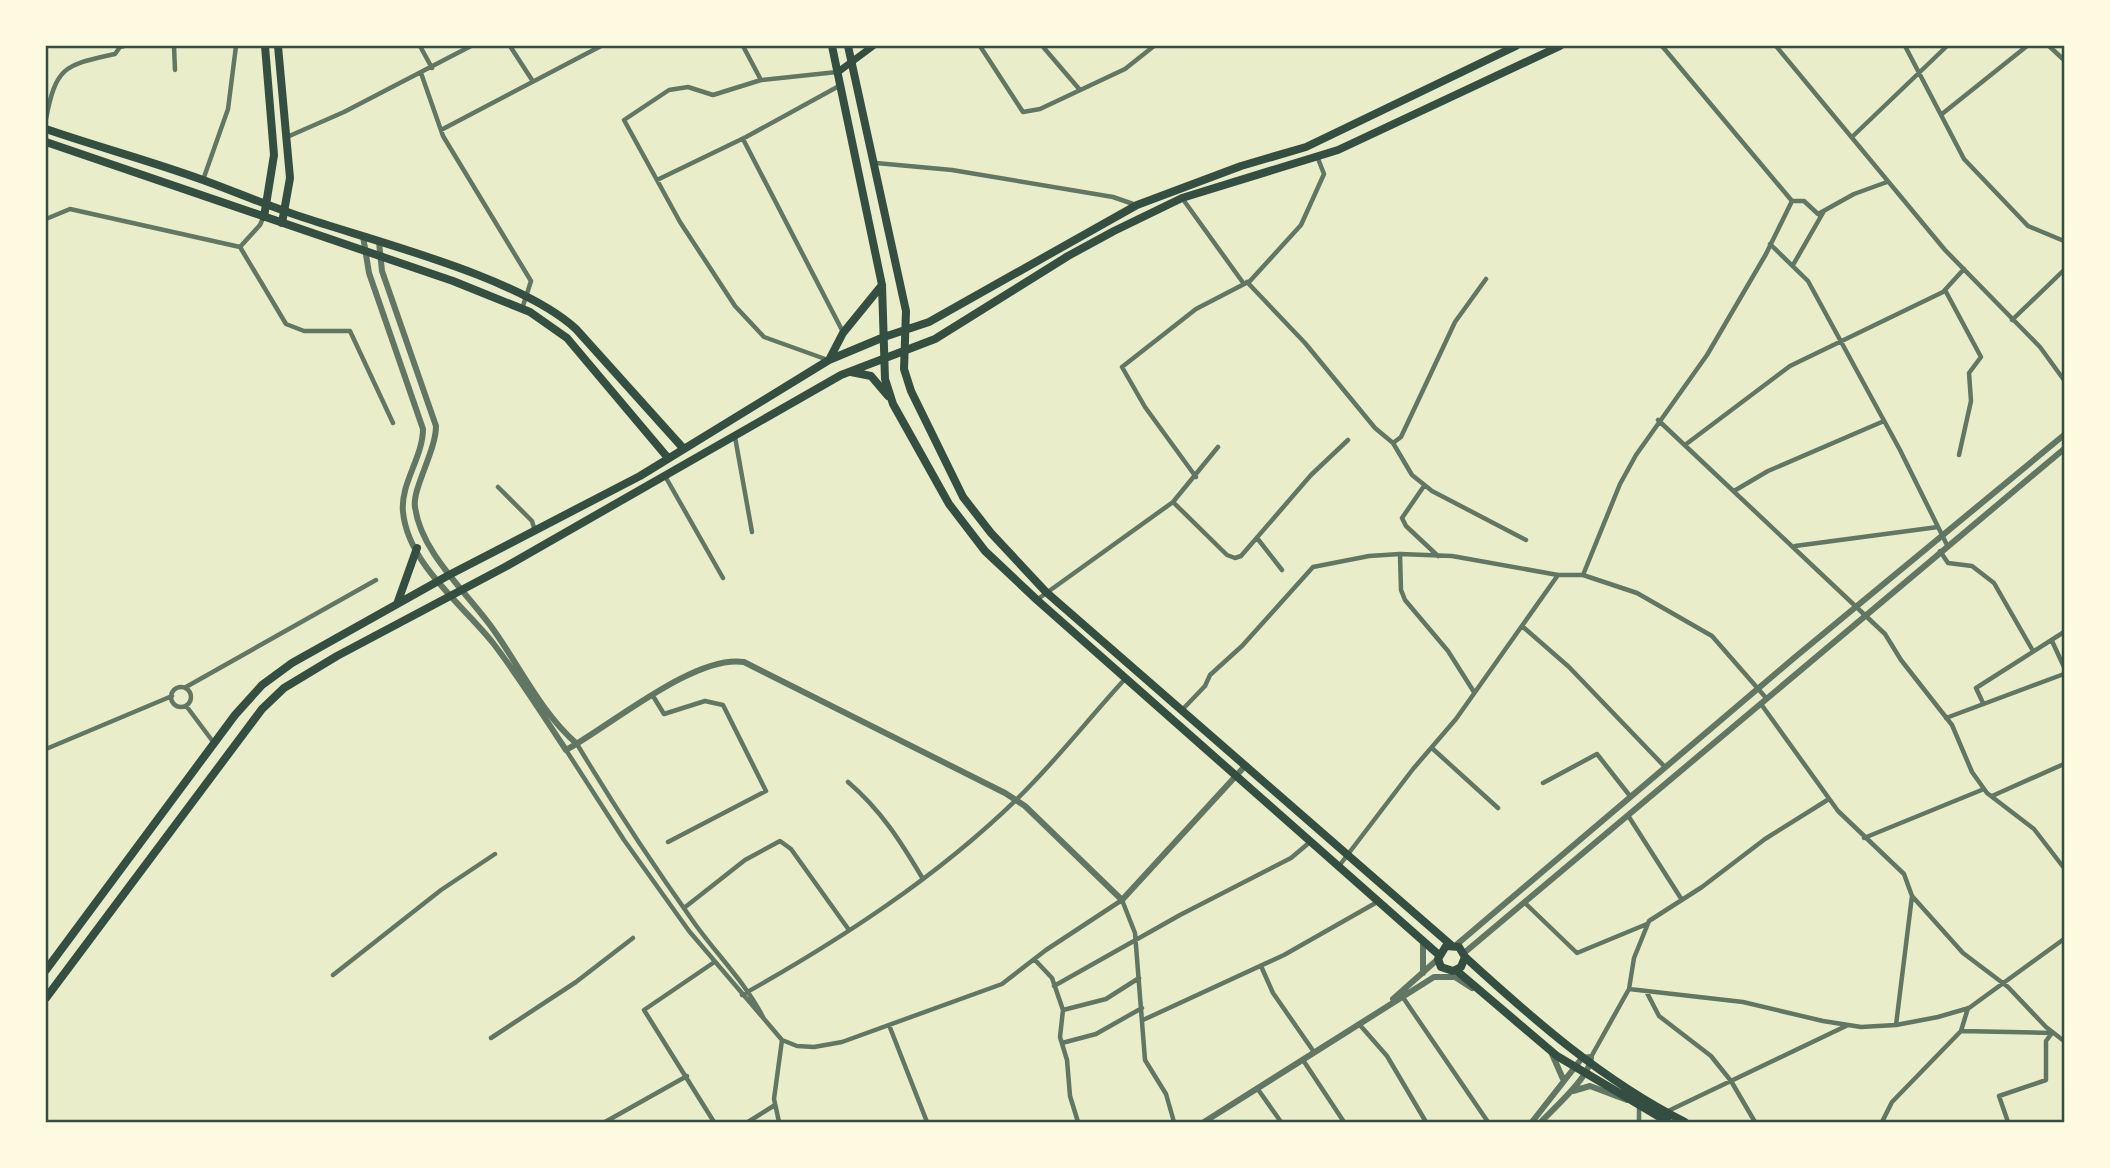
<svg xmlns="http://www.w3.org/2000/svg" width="2110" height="1168" viewBox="0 0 2110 1168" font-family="'Open Sans',sans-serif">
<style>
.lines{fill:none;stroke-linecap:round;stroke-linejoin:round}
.minor{stroke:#617663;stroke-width:4.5}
.tertiary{stroke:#617663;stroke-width:6}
.secondary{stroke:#344e41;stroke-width:7}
.primary{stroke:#344e41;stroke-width:8}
.trunk{stroke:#344e41;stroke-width:8}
.neatline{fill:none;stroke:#344e41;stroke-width:2.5}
</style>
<rect width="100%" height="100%" fill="#e9edc9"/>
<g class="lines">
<path class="minor" d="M 174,46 L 175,70
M 420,46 L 432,68
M 510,46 L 532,80
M 743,46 L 761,80
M 980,46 L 1023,112 L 1040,109 L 1125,69 L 1154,46
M 1662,46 L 1792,201 L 1804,201 L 1818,214 L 1854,194 L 1887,182
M 1776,46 L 1945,250 L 2040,347 L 2064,380
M 1905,46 L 1964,159 L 2028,226 L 2064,241
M 2049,46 L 2064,60
M 1044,48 L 1080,90
M 421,73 L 443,136 L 531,281 L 522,309
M 1942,114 L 2027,46
M 46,119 C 56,65 66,65 115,54 L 120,47 L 124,46
M 441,130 L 601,46
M 287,137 L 344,112 L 471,46
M 1852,137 L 1947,46
M 743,139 L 843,332
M 876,163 L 952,170 L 1113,197 L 1136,205
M 203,180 L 228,109 L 236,46
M 657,180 L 746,137 L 839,86
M 1182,198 L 1244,284
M 46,219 L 70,209 L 240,247 L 286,324 L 304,331 L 350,331 L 393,423
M 1770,244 L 1808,281 L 1900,450 L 1947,545
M 240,247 L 260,225 L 263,218
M 1793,265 L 1824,211
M 1247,282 L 1305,343 L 1375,428 L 1393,443 L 1412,475 L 1432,491 L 1526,540
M 1945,290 L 1981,357 L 1969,373 L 1971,401 L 1959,455
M 2012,320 L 2064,270
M 828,360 L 764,337 L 735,306 L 680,222 L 624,120 L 669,90 L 688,87 L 713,95 L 761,80 L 837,72
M 1658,420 L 1885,634 L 1901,660 L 1952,725 L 1972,772 L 1987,793 L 2034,829 L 2064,868
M 735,437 L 752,532
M 1393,443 L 1401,437 L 1455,322 L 1486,279
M 1685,445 L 1790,366 L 1943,292 L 1964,269
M 665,476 L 723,578
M 1196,477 L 1145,407 L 1122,367 L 1196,309 L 1250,281 L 1301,225 L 1324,174 L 1317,156
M 1424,486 L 1402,518 L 1406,526 L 1438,556
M 498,487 L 532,521 L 535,531
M 1734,491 L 1768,471 L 1884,421
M 1173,502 L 1227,555 L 1235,558 L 1241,556 L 1311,475 L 1348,440
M 1257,538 L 1282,570
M 1795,546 L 1938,527
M 1940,551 L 1948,563 L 1972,566 L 1994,583 L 2033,651
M 1400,554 L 1401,590 L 1405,600 L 1448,651 L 1474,692
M 1583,575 L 1620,484 L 1636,455 L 1707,355 L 1766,254 L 1792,201
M 1038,599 L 1173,502 L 1218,447
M 1522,626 L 1569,667 L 1665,767
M 2052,641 L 2064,667
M171 697a10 10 0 1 1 20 0a10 10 0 1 1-20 0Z
M 186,687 L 376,580
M 653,696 L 664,714 L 705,701 L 723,705 L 766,791 L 668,842
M 1983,703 L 1976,688 L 2064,632
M 1761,704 L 1838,811 L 1904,874 L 1912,896 L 1963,953 L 2008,987 L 2046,1027 L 2064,1041
M 187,707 L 214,743
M 1182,710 L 1205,686 L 1210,675 L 1242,646 L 1313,567 L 1369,556 L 1400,554 L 1452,556 L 1558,575 L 1583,575 L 1637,593 L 1712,636 L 1767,699
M 1946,718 L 2064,674
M 577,744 C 614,806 653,865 695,924 C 718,956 746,983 764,1019
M 46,749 L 172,696
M 1433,749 L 1498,808
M 566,750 L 624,840 L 689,931 L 782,1040 L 797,1046 L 814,1047 L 842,1042 L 1002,984 L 1046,950 L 1122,900 L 1135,933 L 1145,1060 L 1166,1094 L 1174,1122
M 848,782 C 881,810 901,842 923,879
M 1543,783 L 1597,754 L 1630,796
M 1992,796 L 2064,764
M 1629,817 L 1682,900
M 1864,838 L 1984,789
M 1339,866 L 1413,769 L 1456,719 L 1558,575
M 1526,904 L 1577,953 L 1647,924
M 684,908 L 745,860 L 780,841 L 791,849 L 849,930
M 1035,960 L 1052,978 L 1063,1010 L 1060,1037 L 1067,1060 L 1070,1096 L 1078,1122
M 713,963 L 644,1010 L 714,1122
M 1261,966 L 1273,993 L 1314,1052
M 333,975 L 441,890 L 495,854
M 1054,986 L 1180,915 L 1291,858 L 1310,842
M 1629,989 L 1743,1002 L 1823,1021 L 1861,1027 L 1896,1025 L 1938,1017 L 1969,1008 L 2064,939
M 1646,991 L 1659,1016 L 1711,1056 L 1731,1081 L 1755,1122
M 742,995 C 840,940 937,877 1018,798 C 1056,761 1089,718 1125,679
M 1402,996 L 1488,1122
M 1063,1010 L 1106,999 L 1139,978
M 1143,1020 L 1284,955 L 1379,901
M 1359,1024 L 1387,1056 L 1426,1122
M 889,1025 L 927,1122
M 1896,1025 L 1912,896
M 1961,1031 L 1968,1008
M 491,1038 L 576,982 L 633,938
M 1062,1043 L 1096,1034 L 1142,1008
M 1591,1057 L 1629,989 L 1634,958 L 1649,921 L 1702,887 L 1765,839 L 1829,799
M 1303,1060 L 1344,1122
M 1257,1088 L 1281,1122
M 1666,1112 L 1848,1025
M 605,1122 L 687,1076
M 748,1122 L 775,1105
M 779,1122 L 774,1099 L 782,1040
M 1639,1122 L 1639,1106
M 1882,1122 L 1892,1102 L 1961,1031 L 2052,1033
M 2008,1122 L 1999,1096 L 2046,1080 L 2046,1041 L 2052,1033"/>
<path class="tertiary" d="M 363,236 L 369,273 L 423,429 C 423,457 400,484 403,512 C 408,564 463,605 493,643 C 519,677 542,714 566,750 C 610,726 695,654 744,662 L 1005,793 L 1025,806 L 1122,900 L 1245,766
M 379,242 L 382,271 L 436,426 C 436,451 412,489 415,507 C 421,554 470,595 495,632 C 521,669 543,715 577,744
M 1423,940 L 1423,973
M 1455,946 L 1794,658 L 2064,435
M 1464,953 L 2064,449
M 1393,999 L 1438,959
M 1552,1054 L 1563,1079
M 1573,1091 L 1590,1086 L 1627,1100
M 1204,1122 L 1434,977 L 1455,977 L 1472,988
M 1532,1122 L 1582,1058 L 1591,1057 C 1591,1076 1554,1108 1541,1122"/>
<path class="secondary" d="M 838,72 L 873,46"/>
<path class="primary" d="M 278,46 L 290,178 L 282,223
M 832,46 L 882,285 L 885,379 L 893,404 L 949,504 L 985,551 L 1037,600 L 1439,955
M 848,46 L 906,311 L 904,369 L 911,391 L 963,497 L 991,533 L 1046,592 L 1451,945
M 264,217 L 274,155 L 265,46
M 829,360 L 843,333 L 882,285
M 851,372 L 871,376 L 888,396
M 397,604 L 417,548
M 1465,957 L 1461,967 L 1453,971 L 1441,967 L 1438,959 L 1446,946 L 1459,947 L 1465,957 C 1534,1020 1602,1080 1685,1122
M 46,970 L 235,715 L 262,685 L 292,663 L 449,575 L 640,476 L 829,360 L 884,337 L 929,322 L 1137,205 L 1241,166 L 1306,147 L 1516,46
M 1457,971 L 1557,1056 L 1668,1122
M 46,998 L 262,709 L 284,688 L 337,656 L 505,567 L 841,375 L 935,339 L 1068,256 L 1114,231 L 1182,198 L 1338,150 L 1560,46"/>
<path class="trunk" d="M 46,129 C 98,147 151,161 203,180 C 236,192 268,206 302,217 C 377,242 521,278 576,329 L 683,448
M 46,142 L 453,281 L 530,312 L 567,338 L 668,458"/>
</g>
<rect width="2110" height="1168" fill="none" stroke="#fefae0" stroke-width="94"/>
<rect x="47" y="47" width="2016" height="1074" class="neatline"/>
</svg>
